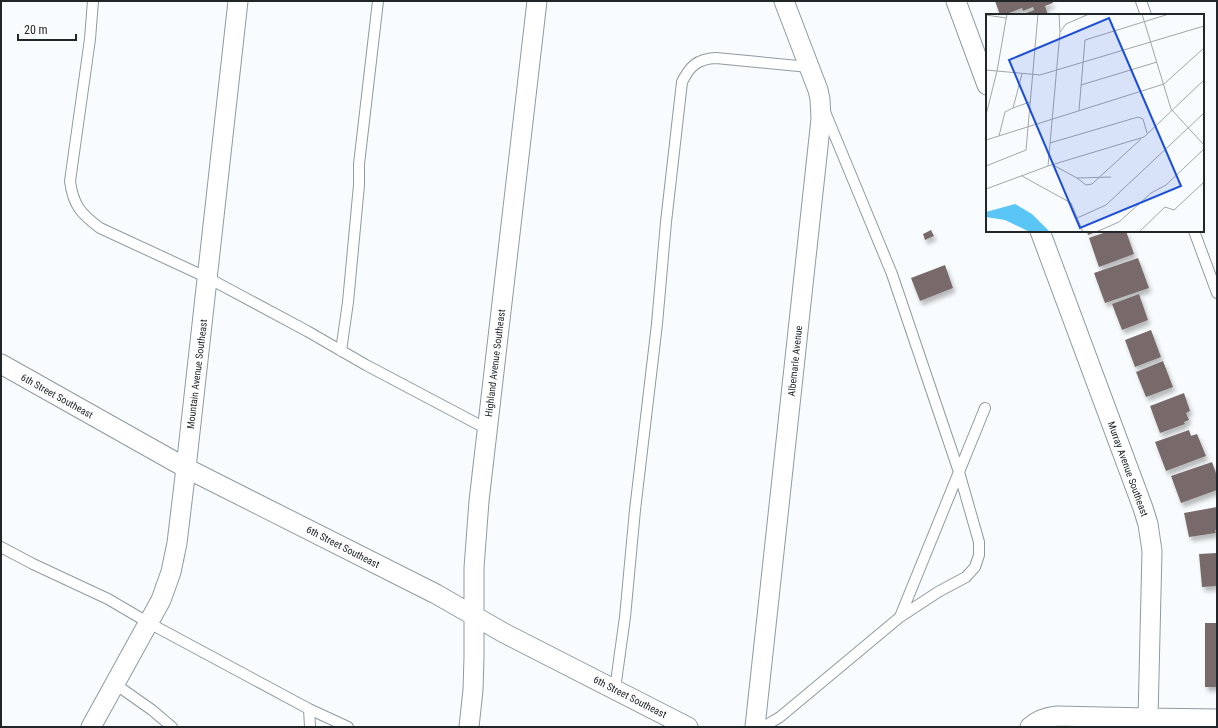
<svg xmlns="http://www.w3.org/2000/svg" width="1218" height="728" viewBox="0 0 1218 728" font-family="'Roboto Condensed',sans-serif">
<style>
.building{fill:#786a6b;filter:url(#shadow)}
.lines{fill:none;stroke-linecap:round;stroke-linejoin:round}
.lane-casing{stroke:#8e9ba2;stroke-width:12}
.street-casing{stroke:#8e9ba2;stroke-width:21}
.lane{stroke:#fff;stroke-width:10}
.street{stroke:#fff;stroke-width:19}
.labels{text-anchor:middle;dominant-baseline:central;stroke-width:4;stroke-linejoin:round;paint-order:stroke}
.street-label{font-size:10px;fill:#212629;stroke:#fff}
.inset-road{fill:none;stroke:#a3a6a9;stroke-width:1}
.view{fill:#1d4ed8;fill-opacity:0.15;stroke:#1d4ed8;stroke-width:2}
.inset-edge{fill:none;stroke:#212629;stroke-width:2}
</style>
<defs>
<filter id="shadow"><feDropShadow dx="2.5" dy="4.5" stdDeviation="2" flood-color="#0004"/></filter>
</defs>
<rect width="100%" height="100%" fill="#f9fcfe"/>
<path class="building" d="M 995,1 L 1052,1 L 1053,3 L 1045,6 L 1048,15 L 1021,15 L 1034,10 L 1033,7 L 1023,11 L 1022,8 L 1004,15 L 1000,15 Z
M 931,230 L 934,236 L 925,240 L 923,234 Z
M 1087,231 L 1099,231 L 1088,235 Z
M 1109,231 L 1126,231 L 1134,254 L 1099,267 L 1089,238 Z
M 1138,258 L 1149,288 L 1105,303 L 1094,273 Z
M 945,265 L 953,288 L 920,301 L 911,278 Z
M 1139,294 L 1148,320 L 1122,330 L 1112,304 Z
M 1151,330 L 1161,357 L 1135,367 L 1125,340 Z
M 1163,361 L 1173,387 L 1146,397 L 1136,372 Z
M 1184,393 L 1190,411 L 1186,413 L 1189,420 L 1184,422 L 1185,424 L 1160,433 L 1150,406 Z
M 1189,430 L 1191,436 L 1197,434 L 1206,456 L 1166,471 L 1155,442 Z
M 1212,462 L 1217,476 L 1217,490 L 1181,503 L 1171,476 Z
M 1217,507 L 1217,530 L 1215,530 L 1216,533 L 1189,537 L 1184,513 Z
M 1217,553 L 1217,586 L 1202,587 L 1199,554 Z
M 1205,623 L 1217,623 L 1217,687 L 1205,687 Z"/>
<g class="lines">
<defs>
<path id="lane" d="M 93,1 L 90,39 L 70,181 C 73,205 81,214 100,228 L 208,278 L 307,331 L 366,365 L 487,429
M 1141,1 L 1146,15
M 825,112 L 892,274 L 959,472 L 979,542 L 979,555 L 975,567 L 966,577 L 938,592 L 900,617
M 1194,231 L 1217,293
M 341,351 L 348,302 L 359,185 L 359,164 L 378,1
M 1,547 L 33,564 L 108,599 L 149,623 L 309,709 L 348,727
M 115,684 L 152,710 L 172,727
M 615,689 L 625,617 L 635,510 L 657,324 L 666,222 L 682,82 C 690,66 697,59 716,58 L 809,67
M 309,709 L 310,727
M 763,727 L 780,717 L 900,617 L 985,408"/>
<path id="street" d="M 956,1 L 987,85
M 1040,231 L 1143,508 L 1148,524 L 1152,551 L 1148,718
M 1,364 L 186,468 L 436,594 L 504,633 L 688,727
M 91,727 L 161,600 L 171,572 L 177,543 L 186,468 L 238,1
M 469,727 L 473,690 L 474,657 L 474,568 L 479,501 L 537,1
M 755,727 L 821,119 L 820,99 L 818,90 L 784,1
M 1030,727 C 1038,720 1046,717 1057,716 L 1148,718 L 1217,719"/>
</defs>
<use href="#lane" class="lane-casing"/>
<use href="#street" class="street-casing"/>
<use href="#lane" class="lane"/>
<use href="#street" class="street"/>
</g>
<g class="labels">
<g class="street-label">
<text transform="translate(795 361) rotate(-84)">Albemarle Avenue</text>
<text transform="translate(495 363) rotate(-83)">Highland Avenue Southeast</text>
<text transform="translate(197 374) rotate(-83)">Mountain Avenue Southeast</text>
<text transform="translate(57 396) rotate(29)">6th Street Southeast</text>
<text transform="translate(1128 469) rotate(70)">Murray Avenue Southeast</text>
<text transform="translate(343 547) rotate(27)">6th Street Southeast</text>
<text transform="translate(630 697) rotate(27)">6th Street Southeast</text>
</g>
</g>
<g transform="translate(986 14)">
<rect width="218" height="218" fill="#f9fcfe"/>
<path d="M 29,190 L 46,200 L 64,218 L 44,218 L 19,206 L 0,203 L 0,198 Z" fill="#59c6f6"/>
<path class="inset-road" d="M 156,0 L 185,95 L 218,131M 0,1 L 20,4M 74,18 L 80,10 L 103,0M 0,56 L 54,61 L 218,12M 95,71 L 171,48M 27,94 L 44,88M 93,96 L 99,26 L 183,0M 0,101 L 11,57 L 21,0M 13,122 L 19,98 L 27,94 L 36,60M 0,126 L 178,70 L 218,34M 64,129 L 152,103 L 157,105 L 161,119M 67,151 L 91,164 L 125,163M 0,152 L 40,136 L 52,0M 62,152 L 74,18 L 73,0M 36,162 L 85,189 L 97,218M 91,164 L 100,171 L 106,170 L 155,125M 0,175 L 62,152 L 158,123 L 218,66M 91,204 L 120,191 L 218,99M 110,218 L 133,208 L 165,179 L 180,171 L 218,135M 153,218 L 179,193 L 188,196 L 218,168"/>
<path class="view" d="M 123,4 L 195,172 L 94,214 L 23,46 Z"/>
<rect width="218" height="218" class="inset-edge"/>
</g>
<rect width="1218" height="728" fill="none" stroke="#212629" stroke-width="4"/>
<path d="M18 34v6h58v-6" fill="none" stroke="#212629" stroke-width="2"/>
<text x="24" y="34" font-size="12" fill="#212629" stroke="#ffffff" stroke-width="3" paint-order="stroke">20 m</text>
</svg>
